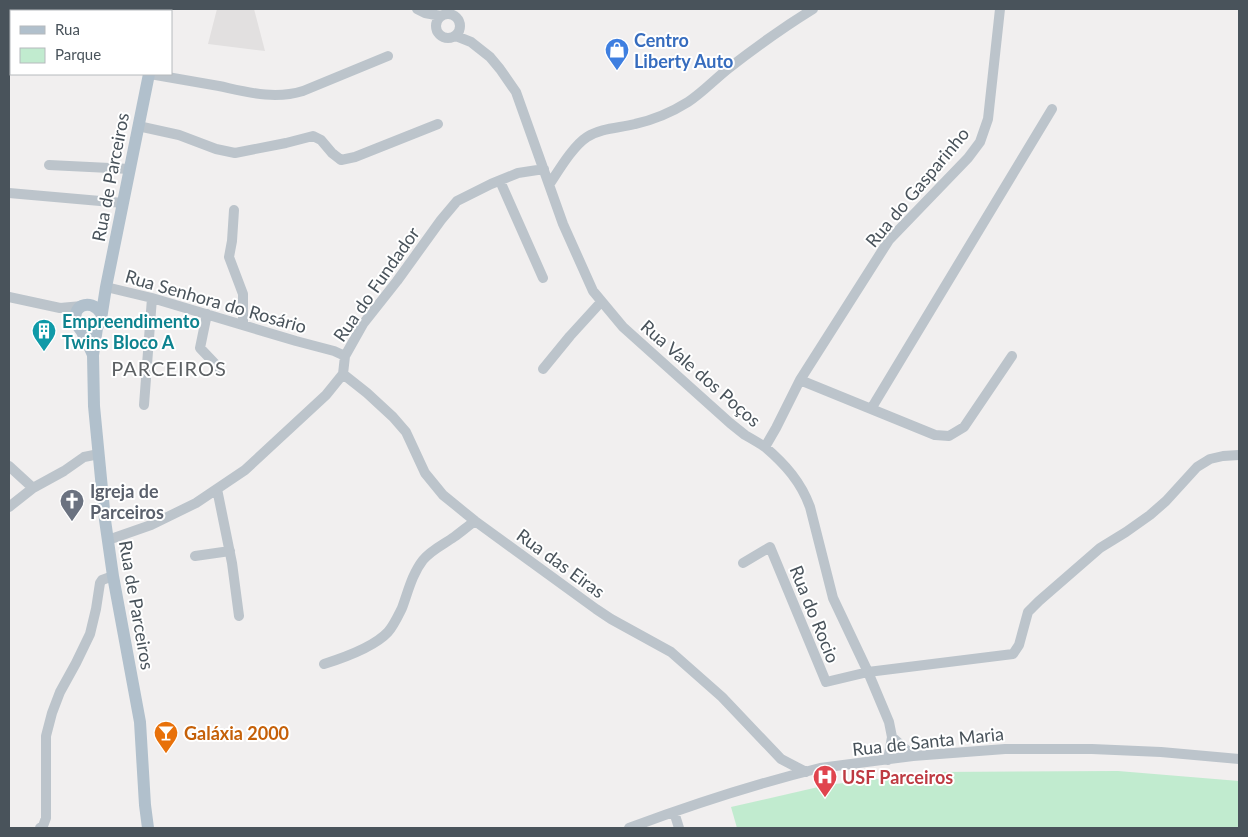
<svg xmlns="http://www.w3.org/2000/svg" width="1248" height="837" viewBox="0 0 1248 837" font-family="Lato,sans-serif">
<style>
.education{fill:#e2e0e0}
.green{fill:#c1ebcf}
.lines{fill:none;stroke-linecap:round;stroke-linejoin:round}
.minor{stroke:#bcc4cb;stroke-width:10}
.major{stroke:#b1c0cc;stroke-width:12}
.labels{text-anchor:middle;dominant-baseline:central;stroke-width:4;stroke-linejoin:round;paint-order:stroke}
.shop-label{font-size:18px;font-weight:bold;fill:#366cbe;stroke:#fff;text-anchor:start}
.street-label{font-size:18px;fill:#49535b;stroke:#fff}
.culture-label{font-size:18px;font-weight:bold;fill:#0d838f;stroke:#fff;text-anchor:start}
.worship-label{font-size:18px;font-weight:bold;fill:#5b616d;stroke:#fff;text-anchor:start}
.food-label{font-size:18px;font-weight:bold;fill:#c56008;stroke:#fff;text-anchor:start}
.health-label{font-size:18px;font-weight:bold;fill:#be3a42;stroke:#fff;text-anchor:start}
.quarter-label{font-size:20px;letter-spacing:1px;fill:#5c6063;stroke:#fff}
</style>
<rect width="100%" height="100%" fill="#f1efef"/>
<path class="education" d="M 217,9 L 254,9 L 265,51 L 208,44 Z"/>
<path class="green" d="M 1118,771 L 1239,781 L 1239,828 L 737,828 L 731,807 L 827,785 L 935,772 Z"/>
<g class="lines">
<path class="minor" d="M 417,9 L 425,13 L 441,16
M436 26a12 12 0 1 1 24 0a12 12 0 1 1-24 0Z
M 456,36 L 471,42 L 490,57 L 500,69 L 516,92 L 563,224 L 593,291 L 623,327 L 730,423 C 735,427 740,431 745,435 C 752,439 759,443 765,447 C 785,464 801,482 810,507 L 833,598 L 868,672 L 889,722 L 892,737 L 888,760
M 150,74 C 173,78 196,82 219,86 C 247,92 274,100 303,91 L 388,56
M 138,126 L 179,135 L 216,149 L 235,153 L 286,143 L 313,136 L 321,140 L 332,153 L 341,160 L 355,157 L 438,124
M 49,165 L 130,169
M 500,181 L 543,278
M 549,185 C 559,170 573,146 587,137 C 601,128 619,128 635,124 C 653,120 672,112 688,102 C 702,93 715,79 729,68 C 756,47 784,27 813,9
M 9,193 L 123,203
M 234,210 L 232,241 L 229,257 L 243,294 L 243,325
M 106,287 L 152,298 L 296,341 L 334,351 L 345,356
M 9,297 L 60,308 L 82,306
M 207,314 L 200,348 L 219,368
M 543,369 L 570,336 L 601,302
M 343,374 L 367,393 L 393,417 L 406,432 L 425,473 L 443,495 L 475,521 L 596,609 L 611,619 L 671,652 L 722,697 L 781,759 L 806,772
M 800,380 L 935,435 L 949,436 L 964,427 L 1012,356
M 144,405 L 152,298
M 871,409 L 1052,109
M 765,447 L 776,428 L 800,380 L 889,240 L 968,158 L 980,142 L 988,119 L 1000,9
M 9,466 L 33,488 L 64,471 L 84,457 L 99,454
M 217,489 L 232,563 L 239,616
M 9,507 L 33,488
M 108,540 L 151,525 L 196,503 L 245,470 L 326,395 L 343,374 L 345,356 L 363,324 L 397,281 L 441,220 L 457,201 L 491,184 L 518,173 L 544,169
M 195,556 L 230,551
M 743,563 L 770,547 L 826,682 L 868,672 L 1013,654 L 1019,645 L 1028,612 L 1039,601 L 1100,548 L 1126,532 L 1150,515 L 1166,501 L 1197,467 L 1210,459 L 1223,456 L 1239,455
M 324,664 C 343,658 375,646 388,632 C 394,625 398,616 402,608 C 408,592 412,574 423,560 C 431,550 444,544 454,537 C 461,532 468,526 475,521
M 892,737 L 913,756
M 674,812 L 679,828
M 40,828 L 43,826 L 46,818 L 46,736 L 52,713 L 60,692 L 76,663 L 90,634 L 96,609 L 100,583 L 102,580 L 113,576
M 629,828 C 691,805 755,784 820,768 L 913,756 L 1005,749 L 1092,749 L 1161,752 L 1239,759"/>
<path class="major" d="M 163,11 L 163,9
M 93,355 C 90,348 87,341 83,334 C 82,330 78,328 77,324 C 70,306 90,297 101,313
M 148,828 L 145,805 L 140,722 L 113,576 L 105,520 L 94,406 L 93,355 L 97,328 L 101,319 L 106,287 L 149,74"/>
</g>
<defs>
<symbol id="shop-pin" viewBox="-11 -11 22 30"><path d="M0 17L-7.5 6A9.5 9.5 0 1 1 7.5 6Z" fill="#3f7fe0" stroke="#fff"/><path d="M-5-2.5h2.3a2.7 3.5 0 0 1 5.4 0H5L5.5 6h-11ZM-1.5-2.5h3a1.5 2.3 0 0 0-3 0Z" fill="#fff"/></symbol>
<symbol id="building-pin" viewBox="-11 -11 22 30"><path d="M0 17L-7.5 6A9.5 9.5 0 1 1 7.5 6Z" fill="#0f9aa8" stroke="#fff"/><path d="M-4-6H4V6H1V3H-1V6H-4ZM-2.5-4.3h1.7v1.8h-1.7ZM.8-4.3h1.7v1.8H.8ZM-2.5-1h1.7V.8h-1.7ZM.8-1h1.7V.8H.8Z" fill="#fff"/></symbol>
<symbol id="church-pin" viewBox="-11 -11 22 30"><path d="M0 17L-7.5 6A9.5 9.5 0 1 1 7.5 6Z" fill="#6b7280" stroke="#fff"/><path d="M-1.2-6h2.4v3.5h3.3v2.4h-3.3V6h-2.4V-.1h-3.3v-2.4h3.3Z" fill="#fff"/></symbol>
<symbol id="bar-pin" viewBox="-11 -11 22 30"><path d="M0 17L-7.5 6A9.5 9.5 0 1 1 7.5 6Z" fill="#e8710a" stroke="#fff"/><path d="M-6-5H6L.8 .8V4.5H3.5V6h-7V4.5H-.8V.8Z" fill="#fff"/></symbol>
<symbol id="hospital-pin" viewBox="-11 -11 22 30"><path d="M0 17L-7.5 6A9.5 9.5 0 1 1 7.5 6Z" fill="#e0444e" stroke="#fff"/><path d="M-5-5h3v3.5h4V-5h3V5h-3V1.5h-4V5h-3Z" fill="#fff"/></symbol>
</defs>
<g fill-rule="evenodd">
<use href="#shop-pin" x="603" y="36" width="28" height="38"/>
<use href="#building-pin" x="30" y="317" width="28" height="38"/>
<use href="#church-pin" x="58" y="487" width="28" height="38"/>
<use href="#bar-pin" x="152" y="719" width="28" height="38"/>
<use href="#hospital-pin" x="811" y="763" width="28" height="38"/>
</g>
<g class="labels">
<g class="shop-label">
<text x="634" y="40">Centro<tspan x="634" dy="21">Liberty Auto</tspan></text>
</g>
<g class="street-label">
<text transform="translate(110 177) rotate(-79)">Rua de Parceiros</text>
<text transform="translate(917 187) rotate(-50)">Rua do Gasparinho</text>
<text transform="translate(376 284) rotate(-55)">Rua do Fundador</text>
<text transform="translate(216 301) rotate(16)">Rua Senhora do Rosário</text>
<text transform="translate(701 373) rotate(41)">Rua Vale dos Poços</text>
<text transform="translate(561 563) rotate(36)">Rua das Eiras</text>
<text transform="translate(137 605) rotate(80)">Rua de Parceiros</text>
<text transform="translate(815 614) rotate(68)">Rua do Rocio</text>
<text transform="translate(928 741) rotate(-6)">Rua de Santa Maria</text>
</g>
<g class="culture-label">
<text x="62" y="321">Empreendimento<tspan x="62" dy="21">Twins Bloco A</tspan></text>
</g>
<g class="worship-label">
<text x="90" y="491">Igreja de<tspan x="90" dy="21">Parceiros</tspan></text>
</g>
<g class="food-label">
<text x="184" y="733">Galáxia 2000</text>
</g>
<g class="health-label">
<text x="842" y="777">USF Parceiros</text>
</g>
<g class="quarter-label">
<text x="169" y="368">PARCEIROS</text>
</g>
</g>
<rect width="1248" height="837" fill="none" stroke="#49535b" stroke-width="20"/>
<rect x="10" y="10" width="162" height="65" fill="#ffffff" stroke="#b6babd"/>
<rect x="20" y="26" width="25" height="8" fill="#b1c0cc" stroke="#b6babd"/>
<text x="55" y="35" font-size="15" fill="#49535b">Rua</text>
<rect x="20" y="48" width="25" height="15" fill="#c1ebcf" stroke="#b6babd"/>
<text x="55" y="60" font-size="15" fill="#49535b">Parque</text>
</svg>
